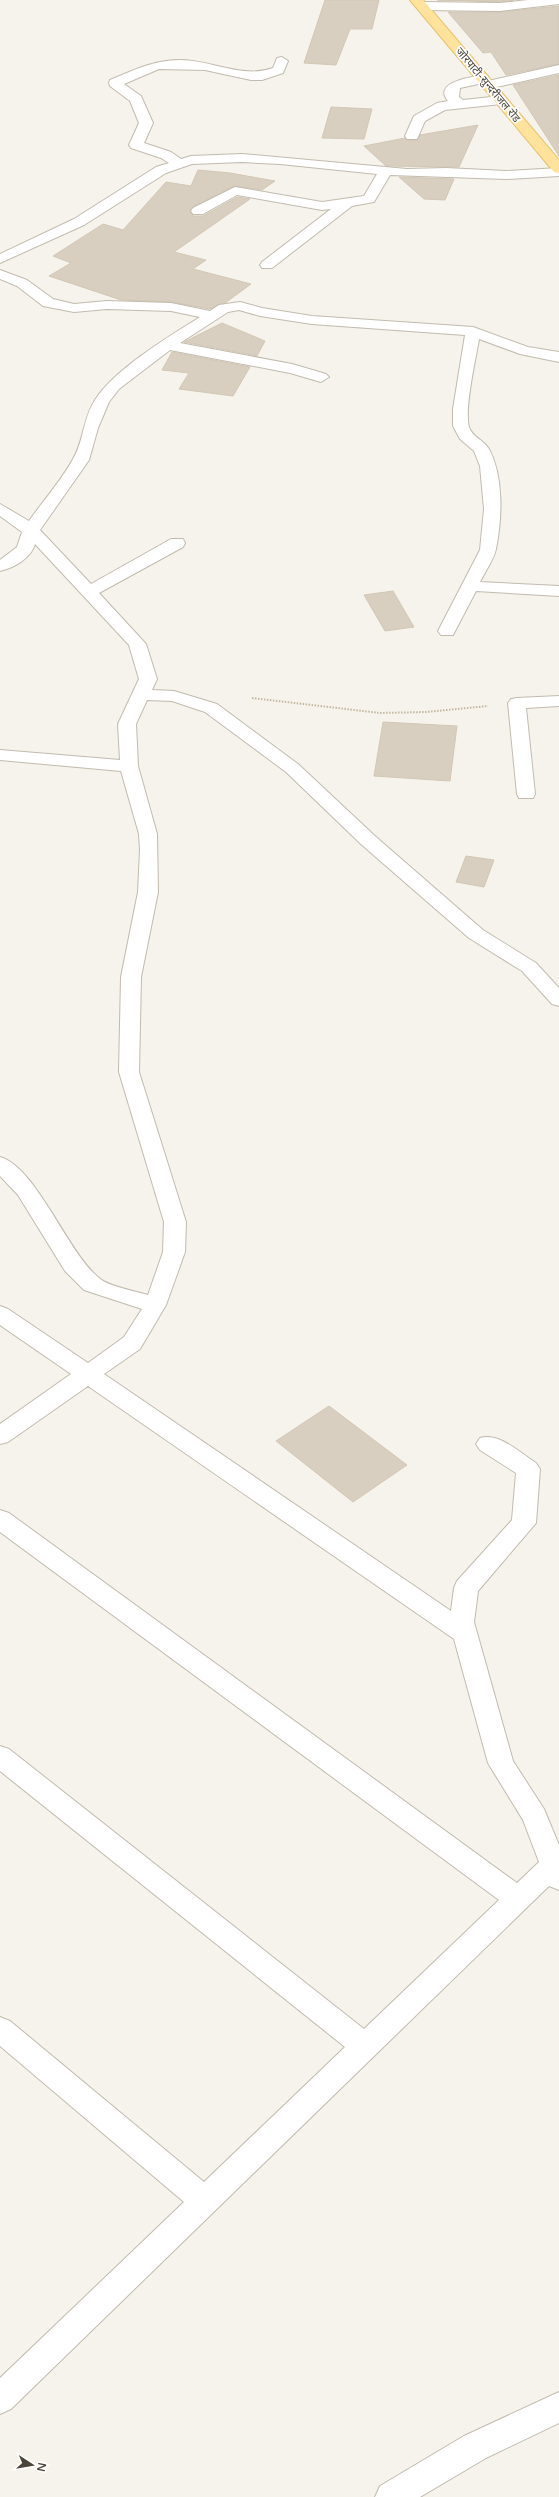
<svg xmlns="http://www.w3.org/2000/svg" width="559" height="2497" viewBox="0 0 559 2497" font-family="'Varela Round','Noto Sans Devanagari',sans-serif">
<style>
.building{fill:#d8cfc1;stroke:#d3c7b4}
.lines{fill:none;stroke-linecap:round;stroke-linejoin:round}
.minor-casing{stroke:#c2bbae;stroke-width:2}
.major-casing{stroke:#e6c16a;stroke-width:2}
.path{stroke:#c4b79f;stroke-width:2;stroke-dasharray:1.5 1.5;stroke-linecap:butt}
.minor{fill:#fff;fill-rule:evenodd}
.major{fill:#ffe39c;fill-rule:evenodd}
.labels{text-anchor:middle;dominant-baseline:central;stroke-width:3.5;stroke-linejoin:round;paint-order:stroke}
.far-street-label{font-size:11px;fill:#4b4439;stroke:#fff}
</style>
<rect width="100%" height="100%" fill="#f6f3ec"/>
<path class="building" d="M 325,0 L 379,0 L 372,29 L 350,29 L 336,65 L 304,63 Z
M 437,0 L 514,0 L 500,2 Z
M 559,6 L 559,64 L 506,75 L 491,52 L 483,53 L 448,12 L 500,12 Z
M 559,75 L 559,156 L 513,85 Z
M 331,107 L 372,109 L 364,139 L 322,138 Z
M 478,125 L 459,167 L 386,166 L 364,146 L 405,138 L 407,140 L 417,140 L 420,135 Z
M 198,170 L 230,173 L 275,181 L 262,190 L 234,186 L 192,207 L 190,210 L 193,216 L 203,216 L 237,197 L 250,199 L 174,252 L 206,260 L 193,269 L 251,284 L 225,303 L 210,309 L 171,302 L 121,300 L 49,276 L 71,263 L 53,256 L 103,224 L 123,230 L 166,182 L 191,186 Z
M 399,177 L 454,179 L 445,200 L 424,199 Z
M 222,323 L 265,341 L 257,356 L 184,342 Z
M 172,352 L 250,367 L 233,396 L 179,389 L 189,373 L 162,370 Z
M 393,591 L 414,627 L 385,631 L 364,595 Z
M 383,722 L 457,726 L 450,781 L 374,776 Z
M 466,856 L 494,860 L 484,887 L 456,882 Z
M 329,1406 L 407,1465 L 353,1502 L 276,1441 Z"/>
<g class="lines">
<defs>
<path id="minor" d="M 528,0 L 559,0 L 559,4 L 500,11 L 422,10 L 416,6 L 422,2 L 500,3 Z
M 282,57 L 288,61 L 283,73 L 262,80 L 251,80 L 205,70 L 159,69 L 124,84 L 141,96 L 153,123 L 144,143 L 171,152 L 181,159 L 191,156 L 242,154 L 407,169 L 446,168 L 506,171 L 559,168 L 559,176 L 506,179 L 390,175 L 374,202 L 352,206 L 272,268 L 262,268 L 260,265 L 262,262 L 331,209 L 322,210 L 237,195 L 203,214 L 193,214 L 191,211 L 193,208 L 235,187 L 322,202 L 364,196 L 377,174 L 280,164 L 242,162 L 192,164 L 166,173 L 84,225 L 0,263 L 0,254 L 74,219 L 156,167 L 169,163 L 161,158 L 131,148 L 129,145 L 139,123 L 130,101 L 110,86 L 109,83 L 110,80 C 134,70 154,60 180,60 C 211,60 243,79 273,68 L 277,58 Z
M 559,65 L 559,73 L 488,89 L 483,88 L 483,83 L 460,88 L 459,97 L 463,100 L 501,96 L 508,100 L 501,104 L 445,110 L 425,121 L 417,139 L 407,139 L 405,136 L 414,116 L 437,103 L 448,101 C 432,82 472,77 483,75 L 488,76 L 488,81 Z
M 0,270 L 27,280 L 53,299 L 74,304 L 107,301 L 171,303 L 210,311 L 219,305 L 240,302 L 262,308 L 312,316 L 473,327 L 528,347 L 559,352 L 559,362 L 520,354 L 479,339 C 476,358 464,409 469,427 C 472,437 484,440 489,449 C 504,477 502,519 496,549 C 494,559 485,572 480,582 L 559,586 L 559,596 L 476,591 L 453,635 L 441,635 L 438,631 L 480,550 L 484,509 L 480,466 L 474,451 L 460,439 L 453,426 L 453,409 L 465,335 L 312,324 L 260,316 L 239,310 L 228,312 L 180,343 L 292,364 L 326,374 L 329,377 L 321,382 L 290,373 L 170,350 L 119,389 L 109,402 L 98,428 L 89,460 L 40,530 L 91,584 L 171,539 L 183,539 L 185,543 L 183,547 L 99,593 L 146,644 L 157,679 L 152,690 L 174,691 L 217,704 L 298,764 L 376,837 L 483,930 L 536,963 L 559,988 L 559,1006 L 552,1004 L 522,971 L 469,938 L 362,845 L 286,772 L 205,712 L 172,701 L 147,700 L 136,724 L 138,766 L 157,834 L 158,892 L 141,977 L 139,1072 L 186,1222 L 185,1252 L 166,1305 L 140,1349 L 104,1374 L 451,1611 L 454,1588 L 457,1581 L 512,1520 L 516,1473 L 480,1450 L 476,1444 L 480,1438 C 499,1432 520,1453 536,1463 L 540,1469 L 536,1523 L 478,1591 L 474,1622 L 513,1761 L 544,1809 L 559,1845 L 559,1890 L 549,1886 L 11,2409 L 0,2414 L 0,2378 L 184,2202 L 0,2046 L 0,2017 L 10,2021 L 204,2182 L 345,2047 L 0,1771 L 0,1746 L 9,1749 L 364,2029 L 499,1900 L 0,1532 L 0,1510 L 9,1513 L 517,1883 L 539,1862 L 523,1820 L 488,1763 L 454,1639 L 88,1386 L 8,1442 L 0,1444 L 0,1424 L 71,1374 L 0,1325 L 0,1306 L 8,1309 L 88,1363 L 124,1337 L 142,1309 L 84,1290 L 65,1271 L 18,1195 L 0,1176 L 0,1157 C 36,1167 67,1252 99,1278 C 107,1286 135,1291 148,1295 L 163,1252 L 164,1222 L 119,1072 L 121,977 L 138,892 L 140,850 L 139,834 L 121,771 L 0,760 L 0,750 L 120,760 L 118,724 L 139,679 L 129,645 L 35,544 C 31,558 14,568 0,571 L 0,560 L 17,547 L 22,532 L 0,516 L 0,504 L 29,521 C 43,501 61,481 73,459 C 84,441 83,418 95,400 C 115,369 168,337 200,317 L 171,311 L 107,309 L 74,312 L 43,306 L 17,286 L 0,279 Z
M 559,696 L 559,706 L 526,708 L 535,794 L 533,798 L 519,798 L 517,794 L 508,703 L 511,699 L 517,698 Z
M 559,2392 L 559,2423 L 486,2458 L 420,2497 L 375,2497 L 380,2486 L 464,2436 Z"/>
<path id="major" d="M 410,0 L 423,0 L 559,160 L 559,173 L 554,172 Z"/>
</defs>
<use href="#minor" class="minor-casing"/>
<use href="#major" class="major-casing"/>
<path class="path" d="M 252,698 L 380,713 L 426,712 L 488,706"/>
<use href="#minor" class="minor"/>
<use href="#major" class="major"/>
</g>
<g class="labels">
<g class="far-street-label">
<text transform="translate(488 85) rotate(50)">जोरपाटी-सुन्दरीजल रोड</text>
</g>
</g>
<g transform="translate(32 2465) rotate(102)" stroke="#ffffff" stroke-width="3" paint-order="stroke">
<path d="M0-3L7 15L0 10L-7 15Z" fill="#4b4439"/>
<text y="-6" font-size="11" font-weight="bold" text-anchor="middle" fill="#4b4439">N</text>
</g>
</svg>
